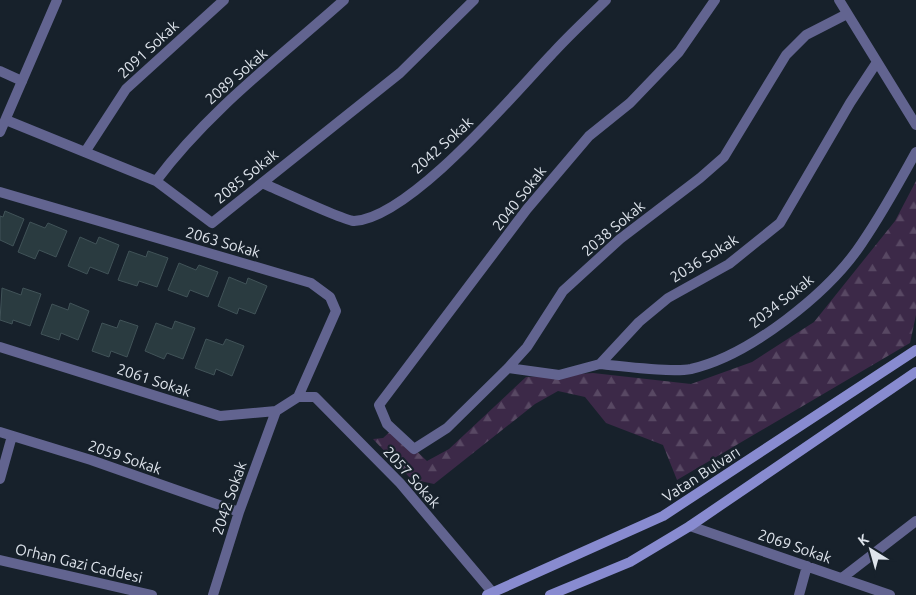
<svg xmlns="http://www.w3.org/2000/svg" width="916" height="595" viewBox="0 0 916 595" font-family="Ubuntu,sans-serif">
<style>
.forest{fill:url(#forest-firs)}
.building{fill:#2a3b40;stroke:#415358}
.lines{fill:none;stroke-linecap:round;stroke-linejoin:round}
.minor{stroke:#626490;stroke-width:10}
.tertiary{stroke:#626490;stroke-width:10}
.secondary{stroke:#888bd0;stroke-width:10}
.labels{text-anchor:middle;dominant-baseline:central;stroke-width:4.5;stroke-linejoin:round;paint-order:stroke}
.street-label{font-size:15px;fill:#dee4ec;stroke:#17212b}
</style>
<defs>
<pattern id="forest-firs" width="22" height="20" patternUnits="userSpaceOnUse" patternTransform="scale(1.25)"><rect width="22" height="20" fill="#3c2948"/><path d="M5 1l3.5 6h-7zM16 11l3.5 6h-7z" fill="#584863"/></pattern>
</defs>
<rect width="100%" height="100%" fill="#17212b"/>
<path class="forest" d="M 916,181 L 916,315 L 910,343 L 677,480 L 663,445 L 606,423 L 585,397 L 558,391 L 535,404 L 434,484 L 411,479 L 373,439 L 383,438 L 393,429 L 427,461 L 449,449 L 526,377 L 593,373 L 691,384 L 752,362 L 814,322 L 895,221 Z"/>
<path class="building" d="M 5,211 L 24,219 L 13,246 L 0,240 L 0,216 L 3,217 Z
M 30,222 L 45,228 L 48,223 L 67,231 L 56,257 L 39,250 L 35,259 L 18,252 Z
M 80,237 L 96,244 L 99,237 L 119,245 L 108,274 L 90,267 L 87,274 L 68,266 Z
M 129,251 L 146,257 L 148,251 L 168,258 L 157,287 L 139,281 L 137,286 L 118,280 Z
M 179,263 L 196,270 L 199,265 L 218,272 L 208,297 L 190,290 L 187,297 L 168,290 Z
M 229,277 L 246,284 L 248,278 L 267,286 L 255,314 L 239,308 L 237,314 L 218,306 Z
M 2,288 L 21,295 L 23,288 L 41,294 L 30,326 L 13,320 L 12,324 L 0,320 Z
M 70,303 L 89,311 L 78,340 L 61,333 L 59,340 L 41,334 L 52,304 L 68,310 Z
M 120,320 L 138,326 L 127,357 L 111,351 L 109,357 L 92,351 L 102,323 L 117,328 Z
M 175,321 L 195,328 L 183,359 L 167,353 L 164,359 L 145,351 L 156,323 L 172,329 Z
M 206,339 L 223,345 L 226,339 L 244,346 L 232,376 L 216,369 L 214,375 L 195,368 Z"/>
<g class="lines">
<path class="minor" d="M 715,0 L 679,52 L 630,103 L 589,136 L 527,209 L 379,405 L 387,424 L 414,449 L 447,428 L 508,368 L 527,347 L 563,291 L 620,239 L 700,178 L 724,157 L 786,55 L 806,35 L 847,14
M 839,0 L 916,125
M 0,71 L 22,81
M 6,120 L 156,181 L 212,223 L 400,73 L 474,0
M 85,152 L 126,89 L 224,0
M 156,181 C 208,111 279,58 344,0
M 262,183 C 277,189 344,221 354,221 C 410,218 512,96 552,54 C 569,35 588,18 606,0
M 0,192 L 311,283 L 330,297 L 336,311 L 298,397
M 0,347 L 220,416 L 276,411 L 298,397
M 600,364 C 622,366 671,373 691,369 C 749,356 829,293 862,243 C 882,214 899,183 916,152
M 508,368 L 559,375 L 600,364 L 639,322 L 668,298 L 729,264 L 780,223 L 850,103 L 877,62
M 298,397 L 315,397 L 400,483 L 493,593
M 0,432 L 91,460 L 239,512
M 0,479 L 12,436
M 690,526 L 890,595
M 842,578 L 916,521
M 213,595 L 239,512 L 276,411
M 799,595 L 807,566"/>
<path class="tertiary" d="M 0,132 L 57,0
M 0,560 L 152,595"/>
<path class="secondary" d="M 487,595 L 663,516 L 916,350
M 550,595 L 630,562 L 690,526 L 916,372"/>
</g>
<g class="labels">
<g class="street-label">
<text transform="translate(148 49) rotate(-43)">2091 Sokak</text>
<text transform="translate(236 76) rotate(-41)">2089 Sokak</text>
<text transform="translate(442 145) rotate(-42)">2042 Sokak</text>
<text transform="translate(246 176) rotate(-39)">2085 Sokak</text>
<text transform="translate(519 198) rotate(-52)">2040 Sokak</text>
<text transform="translate(613 228) rotate(-40)">2038 Sokak</text>
<text transform="translate(223 242) rotate(16)">2063 Sokak</text>
<text transform="translate(704 258) rotate(-32)">2036 Sokak</text>
<text transform="translate(781 301) rotate(-38)">2034 Sokak</text>
<text transform="translate(154 380) rotate(18)">2061 Sokak</text>
<text transform="translate(125 457) rotate(19)">2059 Sokak</text>
<text transform="translate(701 474) rotate(-33)">Vatan Bulvarı</text>
<text transform="translate(412 477) rotate(48)">2057 Sokak</text>
<text transform="translate(229 498) rotate(-71)">2042 Sokak</text>
<text transform="translate(795 546) rotate(19)">2069 Sokak</text>
<text transform="translate(79 563) rotate(13)">Orhan Gazi Caddesi</text>
</g>
</g>
<g transform="translate(871 550) rotate(323)" stroke="#17212b" stroke-width="4" paint-order="stroke">
<path d="M0-4L9 19L0 12L-9 19Z" fill="#dee4ec"/>
<text y="-8" font-size="14" font-weight="bold" text-anchor="middle" fill="#dee4ec">K</text>
</g>
</svg>
